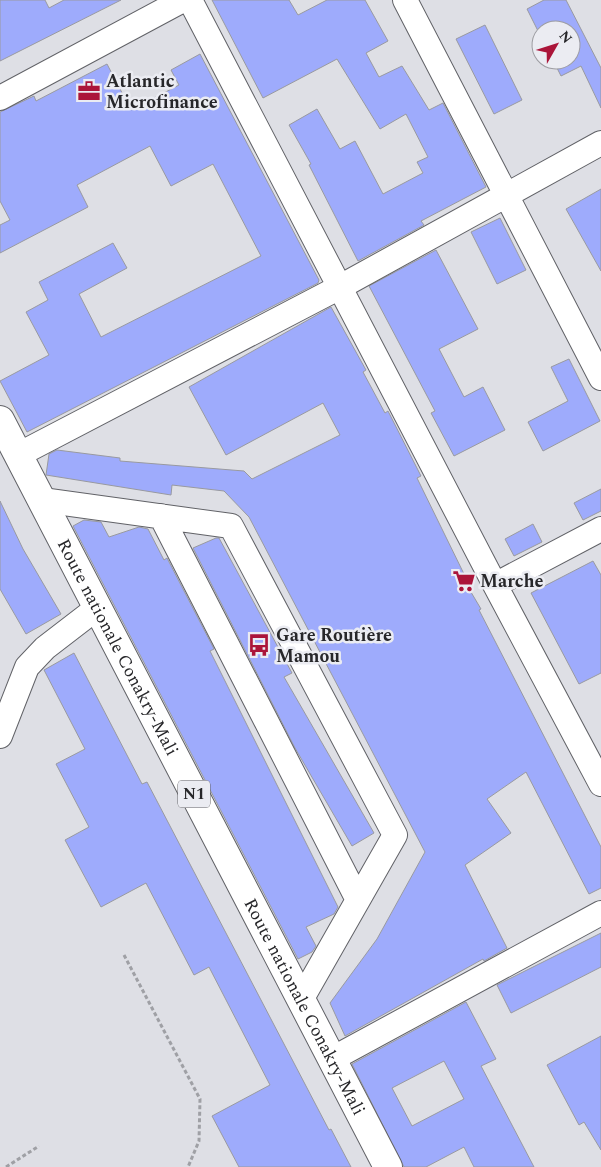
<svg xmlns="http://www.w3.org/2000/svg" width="601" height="1167" viewBox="0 0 601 1167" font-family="Spectral,serif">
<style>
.building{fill:#9eabfc;stroke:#999aa0;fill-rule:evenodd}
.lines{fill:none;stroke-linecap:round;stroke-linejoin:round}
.minor-casing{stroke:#616267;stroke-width:26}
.highway-casing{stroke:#616267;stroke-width:30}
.path{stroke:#9fa0a5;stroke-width:3;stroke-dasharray:4 2.5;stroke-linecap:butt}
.minor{stroke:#fff;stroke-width:24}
.highway{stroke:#fff;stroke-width:28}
.labels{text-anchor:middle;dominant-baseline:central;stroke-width:5;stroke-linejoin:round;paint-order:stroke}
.shield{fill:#ebecf2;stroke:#626266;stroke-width:1}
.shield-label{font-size:16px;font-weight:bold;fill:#27272a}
.poi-label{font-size:18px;font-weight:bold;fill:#27272a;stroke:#ebecf2;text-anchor:start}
.street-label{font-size:18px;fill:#27272a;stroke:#ebecf2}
</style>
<rect width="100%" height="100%" fill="#dedfe5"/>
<path class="building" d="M 0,0 L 45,0 L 49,8 L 64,0 L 121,0 L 0,61 Z
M 212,0 L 289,0 L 298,15 L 327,0 L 365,0 L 388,41 L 366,53 L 379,77 L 402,66 L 429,110 L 443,103 L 486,187 L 421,221 L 424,225 L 358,261 L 309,165 L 311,164 L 289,125 L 317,109 L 340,149 L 355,141 L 383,194 L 423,173 L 417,162 L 428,157 L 406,114 L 380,129 L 337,59 L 263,98 Z
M 544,0 L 566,0 L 601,68 L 601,108 L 581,66 L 561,76 L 553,60 L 571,60 L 571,30 L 541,30 L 541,37 L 527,9 Z
M 485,25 L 522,100 L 494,114 L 456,39 Z
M 200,54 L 319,280 L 318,283 L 27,432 L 0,381 L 49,355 L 26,312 L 48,300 L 39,282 L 113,243 L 127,268 L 79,294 L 101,337 L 261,256 L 213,164 L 171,186 L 150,146 L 77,185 L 88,207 L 0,253 L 0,225 L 10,220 L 0,201 L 0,112 L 34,96 L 36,101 L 107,64 L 131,110 L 179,85 L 171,70 Z
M 601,189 L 601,271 L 566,209 Z
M 500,218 L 526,270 L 497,284 L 471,232 Z
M 436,250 L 478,329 L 439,349 L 464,397 L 483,387 L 505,430 L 454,456 L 431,413 L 435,411 L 369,286 Z
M 331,307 L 366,370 L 363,372 L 385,413 L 388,411 L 421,476 L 417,478 L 465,576 L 462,577 L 481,609 L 479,610 L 601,847 L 601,888 L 589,894 L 526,772 L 487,799 L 511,833 L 465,865 L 507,948 L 484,961 L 483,959 L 345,1036 L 330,1003 L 377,939 L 425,852 L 249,517 L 224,491 L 172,485 L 171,495 L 46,475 L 49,454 L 57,450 L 120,458 L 120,461 L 244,471 L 252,479 L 340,435 L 323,403 L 226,455 L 189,387 Z
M 569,359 L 600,421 L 543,451 L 528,422 L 568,401 L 551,367 Z
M 601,489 L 601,511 L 583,520 L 574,503 Z
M 0,501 L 23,549 L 61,614 L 26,634 L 0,589 Z
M 84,520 L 101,522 L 109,537 L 139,527 L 148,529 L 164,560 L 167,558 L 214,649 L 210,651 L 338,907 L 334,914 L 306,927 L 316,946 L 312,952 L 298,959 L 73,526 Z
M 533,524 L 542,542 L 514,556 L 505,539 Z
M 216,538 L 219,538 L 292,673 L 284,677 L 374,833 L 352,846 L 295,748 L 193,548 Z
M 593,561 L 601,575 L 601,673 L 579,684 L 531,593 Z
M 74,653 L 142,784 L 147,782 L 329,1130 L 331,1129 L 351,1167 L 239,1167 L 212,1116 L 270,1085 L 209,967 L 194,975 L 146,883 L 101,907 L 65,840 L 89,827 L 56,764 L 85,749 L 44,670 Z
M 601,933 L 601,967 L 511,1013 L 497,985 Z
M 466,1002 L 496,1059 L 481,1066 L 534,1167 L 474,1167 L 464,1147 L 426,1167 L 404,1167 L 352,1064 ZM 444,1061 L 464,1099 L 412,1126 L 392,1088 Z
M 601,1036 L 601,1150 L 584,1122 L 579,1125 L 547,1065 Z"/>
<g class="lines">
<defs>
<path id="minor" d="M 190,0 L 495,585 L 601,784
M 405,0 L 601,378
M 0,98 L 183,0
M 18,455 L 340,287 L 601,143
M 42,500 L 231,526 L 395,835 L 301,1000
M 161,516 L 358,900
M 495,585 L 601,529
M 0,736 L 27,667 L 45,648 L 97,608
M 332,1059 L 601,913"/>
<g id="highway">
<path id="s1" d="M 0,420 L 388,1167"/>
</g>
</defs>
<use href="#minor" class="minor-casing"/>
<use href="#highway" class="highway-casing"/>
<path class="path" d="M 124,955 L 200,1099 L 199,1141 L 188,1167
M 6,1167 L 39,1146"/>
<use href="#minor" class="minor"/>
<use href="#highway" class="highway"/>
</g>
<defs>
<symbol id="office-bare" viewBox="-9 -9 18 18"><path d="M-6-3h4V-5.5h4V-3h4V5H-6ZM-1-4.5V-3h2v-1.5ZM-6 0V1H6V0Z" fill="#ab153a" stroke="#ebecf2" stroke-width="2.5" paint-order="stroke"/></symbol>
<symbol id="supermarket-bare" viewBox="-9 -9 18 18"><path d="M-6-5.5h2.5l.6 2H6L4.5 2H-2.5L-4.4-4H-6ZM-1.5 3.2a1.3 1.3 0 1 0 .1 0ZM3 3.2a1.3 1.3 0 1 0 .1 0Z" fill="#ab153a" stroke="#ebecf2" stroke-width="2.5" paint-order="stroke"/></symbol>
<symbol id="bus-bare" viewBox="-9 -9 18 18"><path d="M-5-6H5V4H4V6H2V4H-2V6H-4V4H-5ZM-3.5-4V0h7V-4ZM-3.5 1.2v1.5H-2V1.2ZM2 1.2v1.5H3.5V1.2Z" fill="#ab153a" stroke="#ebecf2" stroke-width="2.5" paint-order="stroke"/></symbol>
</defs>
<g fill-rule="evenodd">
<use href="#office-bare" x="73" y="75" width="32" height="32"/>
<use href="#supermarket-bare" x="448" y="565" width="32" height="32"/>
<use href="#bus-bare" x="243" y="629" width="32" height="32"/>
</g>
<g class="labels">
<rect class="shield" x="178" y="780.5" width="32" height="27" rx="4"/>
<g class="shield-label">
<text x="194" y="794">N1</text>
</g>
<g class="poi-label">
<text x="106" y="81">Atlantic<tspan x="106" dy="21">Microfinance</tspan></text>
<text x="480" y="581">Marche</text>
<text x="276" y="635">Gare Routière<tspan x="276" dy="21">Mamou</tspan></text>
</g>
<g class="street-label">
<text stroke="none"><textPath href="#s1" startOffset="256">Route nationale Conakry-Mali</textPath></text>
<text stroke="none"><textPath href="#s1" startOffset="661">Route nationale Conakry-Mali</textPath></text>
</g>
</g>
<g transform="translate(556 45) rotate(51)"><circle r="24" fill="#ebecf2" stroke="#9d9da2"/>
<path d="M0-4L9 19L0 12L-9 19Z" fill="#ab153a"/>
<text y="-8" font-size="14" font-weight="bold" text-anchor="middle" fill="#27272a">N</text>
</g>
</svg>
